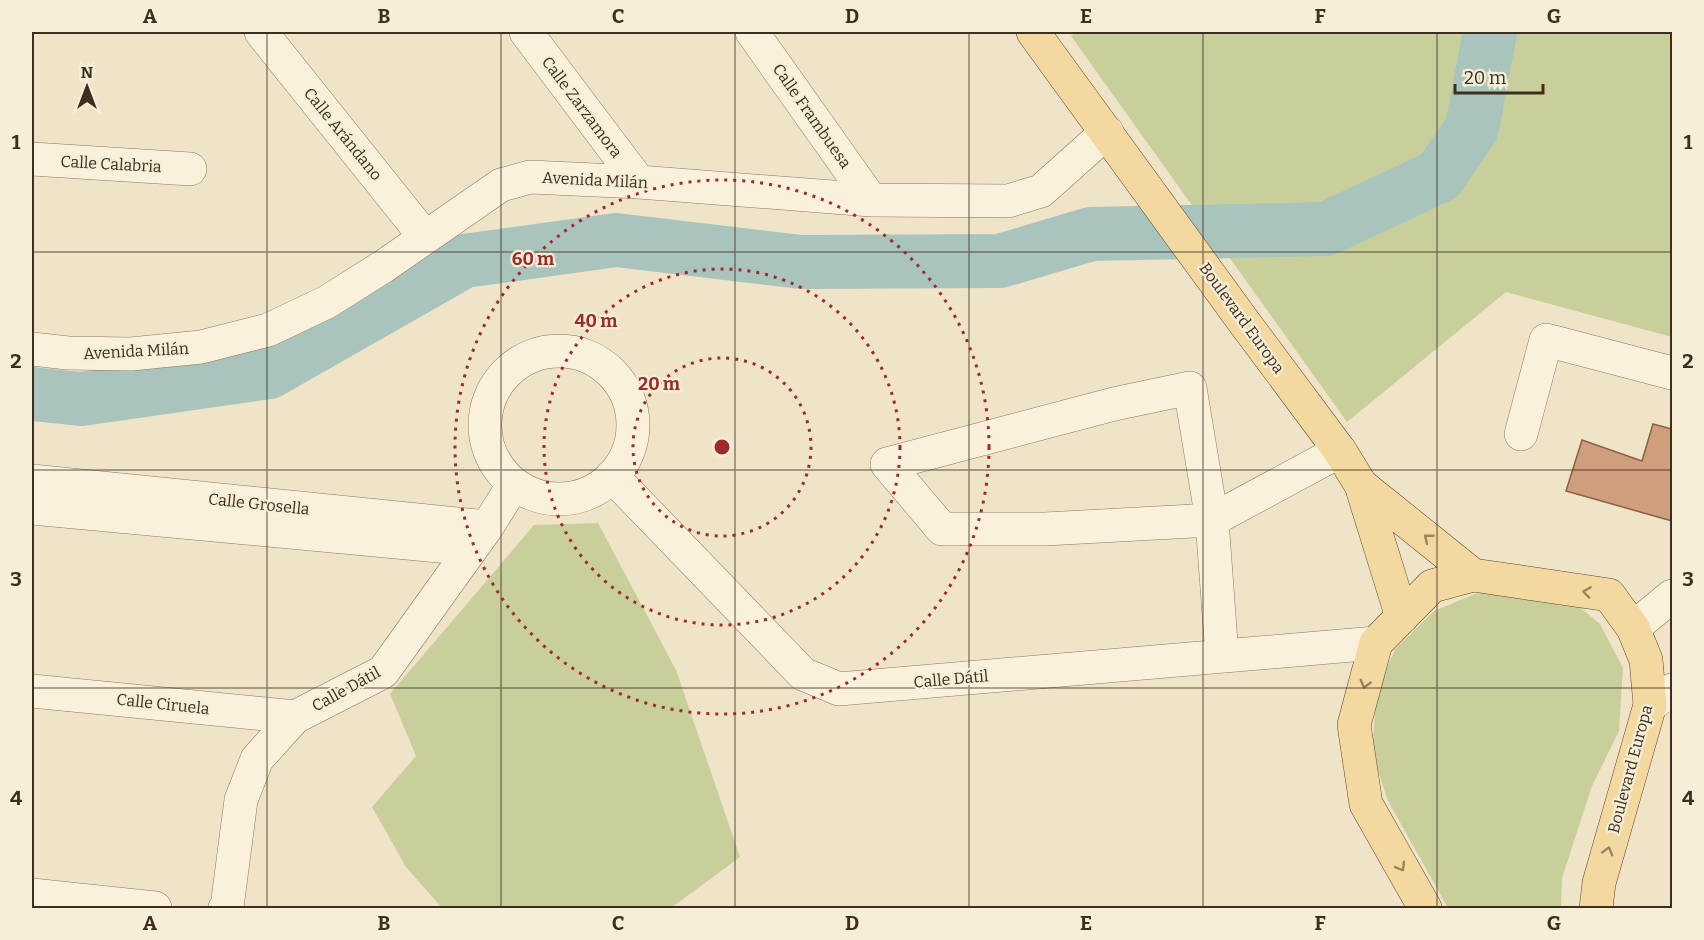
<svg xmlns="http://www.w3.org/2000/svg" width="1704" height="940" viewBox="0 0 1704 940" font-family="Bitter,serif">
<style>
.green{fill:#c9cf9b}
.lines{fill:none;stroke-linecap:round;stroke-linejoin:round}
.river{stroke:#a9c4bc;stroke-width:54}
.building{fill:#cf9f7d;stroke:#8d5f41;stroke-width:1.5}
.minor-casing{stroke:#8d765c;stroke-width:34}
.major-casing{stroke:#5b4430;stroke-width:34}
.minor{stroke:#faf1dc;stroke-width:33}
.major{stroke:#f3d9a0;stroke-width:33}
.oneway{stroke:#988460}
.grid{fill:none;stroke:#3d2e20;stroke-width:1.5;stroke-opacity:0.55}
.ring{fill:none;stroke:#9e2a2b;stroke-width:3;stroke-dasharray:3 6}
.labels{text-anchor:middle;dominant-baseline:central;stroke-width:4.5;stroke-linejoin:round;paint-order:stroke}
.street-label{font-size:16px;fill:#3d2e20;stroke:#f7eed8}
.centre{fill:#9e2a2b;stroke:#f7eed8;stroke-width:3}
.ring-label{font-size:18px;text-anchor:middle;font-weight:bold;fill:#9e2a2b;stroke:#f7eed8;stroke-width:4.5;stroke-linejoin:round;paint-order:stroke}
.neatline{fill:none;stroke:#3d2e20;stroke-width:2}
.grid-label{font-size:20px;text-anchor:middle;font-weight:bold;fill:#3d2e20}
</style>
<rect width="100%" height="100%" fill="#f0e4c8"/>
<path class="green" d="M 1078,32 L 1672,32 L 1672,337 L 1506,292 L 1347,422 L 1071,36 Z
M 598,523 L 676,670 L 740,857 L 671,908 L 442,908 L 406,867 L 372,807 L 416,756 L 390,694 L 534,525 Z
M 1522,586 L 1569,598 L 1600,624 L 1623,668 L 1619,731 L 1592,786 L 1562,878 L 1561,908 L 1448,908 L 1388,801 L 1372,752 L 1377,691 L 1395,649 L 1434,611 L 1475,594 Z"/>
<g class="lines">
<path class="river" d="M 32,394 L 81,399 L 269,372 L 464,261 L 616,240 L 801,262 L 1000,261 L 1091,234 L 1326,229 L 1439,176 L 1472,128 L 1490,32"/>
</g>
<path class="building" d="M 1653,424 L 1672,429 L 1672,521 L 1566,491 L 1582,440 L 1642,461 Z"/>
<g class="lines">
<defs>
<path id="minor" d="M 261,32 L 425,237
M 526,32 L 639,182
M 752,32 L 871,200
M 32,159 L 190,169
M 32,349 L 68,353 L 131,354 L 201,347 L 268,330 L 327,302 L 384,266 L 501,185 L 530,177 L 639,182 L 871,200 L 1008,201 L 1041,191 L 1107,132
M485 425a74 74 0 1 1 148 0a74 74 0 1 1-148 0Z
M 1190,388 L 1212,520 L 1045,529 L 942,529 L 887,464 L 1114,404 Z
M 1521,434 L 1546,340 L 1672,373
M 612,476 L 803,674 L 839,689 L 1376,643
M 32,481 L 487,527
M 32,508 L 471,549
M 1633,628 L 1672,596
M 1222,656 L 1212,520 L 1340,451
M 32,691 L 295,717
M 1650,705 L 1672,690
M 32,895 L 155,908
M 225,908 L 227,907 L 241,800 L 257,759 L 295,717 L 383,672 L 487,527 L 514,484"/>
<path id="major" d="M 1033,32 L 1241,318 L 1340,451 L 1361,485 L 1402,617
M 1361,485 L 1473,575
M 1425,908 L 1366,804 L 1354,725 L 1376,643 L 1432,586 L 1473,575 L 1609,595 L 1633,628 L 1646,660 L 1650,705 L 1599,883 L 1596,908"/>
</defs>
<use href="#minor" class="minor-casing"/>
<use href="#major" class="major-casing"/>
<use href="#minor" class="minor"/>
<use href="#major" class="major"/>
</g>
<defs><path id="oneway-chevron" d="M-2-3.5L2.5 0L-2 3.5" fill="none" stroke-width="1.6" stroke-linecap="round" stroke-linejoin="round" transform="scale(1.5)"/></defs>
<g class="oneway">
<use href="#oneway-chevron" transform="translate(1428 538) rotate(-141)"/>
<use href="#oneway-chevron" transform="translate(1587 592) rotate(-172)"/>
<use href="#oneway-chevron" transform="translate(1365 684) rotate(105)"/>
<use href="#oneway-chevron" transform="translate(1608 851) rotate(-74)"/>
<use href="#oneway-chevron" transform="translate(1401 867) rotate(60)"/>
</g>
<path class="grid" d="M 267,32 L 267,908M 501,32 L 501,908M 735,32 L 735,908M 969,32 L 969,908M 1203,32 L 1203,908M 1437,32 L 1437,908M 32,252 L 1672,252M 32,470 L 1672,470M 32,688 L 1672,688"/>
<g class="ring">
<circle cx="722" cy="447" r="89"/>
<circle cx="722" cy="447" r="178"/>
<circle cx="722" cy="447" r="267"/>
</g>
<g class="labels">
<g class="street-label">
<text transform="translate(582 107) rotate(53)">Calle Zarzamora</text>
<text transform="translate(812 116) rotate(55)">Calle Frambuesa</text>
<text transform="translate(343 134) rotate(51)">Calle Arándano</text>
<text transform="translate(111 164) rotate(3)">Calle Calabria</text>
<text transform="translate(595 180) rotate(3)">Avenida Milán</text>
<text transform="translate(1242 318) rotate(54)">Boulevard Europa</text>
<text transform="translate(136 351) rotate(-3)">Avenida Milán</text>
<text transform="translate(259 504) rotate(6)">Calle Grosella</text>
<text transform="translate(951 679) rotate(-5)">Calle Dátil</text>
<text transform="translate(346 689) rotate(-29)">Calle Dátil</text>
<text transform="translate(163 704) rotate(6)">Calle Ciruela</text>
<text transform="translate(1630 769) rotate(-75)">Boulevard Europa</text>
</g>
</g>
<circle cx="722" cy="447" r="9" class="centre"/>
<g class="ring-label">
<text x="533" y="265">60 m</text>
<text x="596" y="327">40 m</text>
<text x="659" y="390">20 m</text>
</g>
<rect width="1704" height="940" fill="none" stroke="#f7eed8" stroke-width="66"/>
<g transform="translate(87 87)" stroke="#f7eed8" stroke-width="4.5" paint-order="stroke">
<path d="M0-4.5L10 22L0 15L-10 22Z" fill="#3d2e20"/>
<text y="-9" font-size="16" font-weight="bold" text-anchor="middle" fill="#3d2e20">N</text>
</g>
<path d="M1455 84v9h88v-9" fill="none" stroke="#3d2e20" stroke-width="3"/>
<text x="1464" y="84" font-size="18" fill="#3d2e20" stroke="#f7eed8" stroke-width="4.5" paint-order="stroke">20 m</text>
<rect x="33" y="33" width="1638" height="874" class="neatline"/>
<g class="grid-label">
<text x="150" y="23">A</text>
<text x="384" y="23">B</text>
<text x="618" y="23">C</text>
<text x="852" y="23">D</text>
<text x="1086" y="23">E</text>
<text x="1320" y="23">F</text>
<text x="1554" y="23">G</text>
<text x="16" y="149">1</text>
<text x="1688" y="149">1</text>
<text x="16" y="368">2</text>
<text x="1688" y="368">2</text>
<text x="16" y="586">3</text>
<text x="1688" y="586">3</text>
<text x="16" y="805">4</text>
<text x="1688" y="805">4</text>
<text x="150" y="930">A</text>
<text x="384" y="930">B</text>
<text x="618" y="930">C</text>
<text x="852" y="930">D</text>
<text x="1086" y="930">E</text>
<text x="1320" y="930">F</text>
<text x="1554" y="930">G</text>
</g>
</svg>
